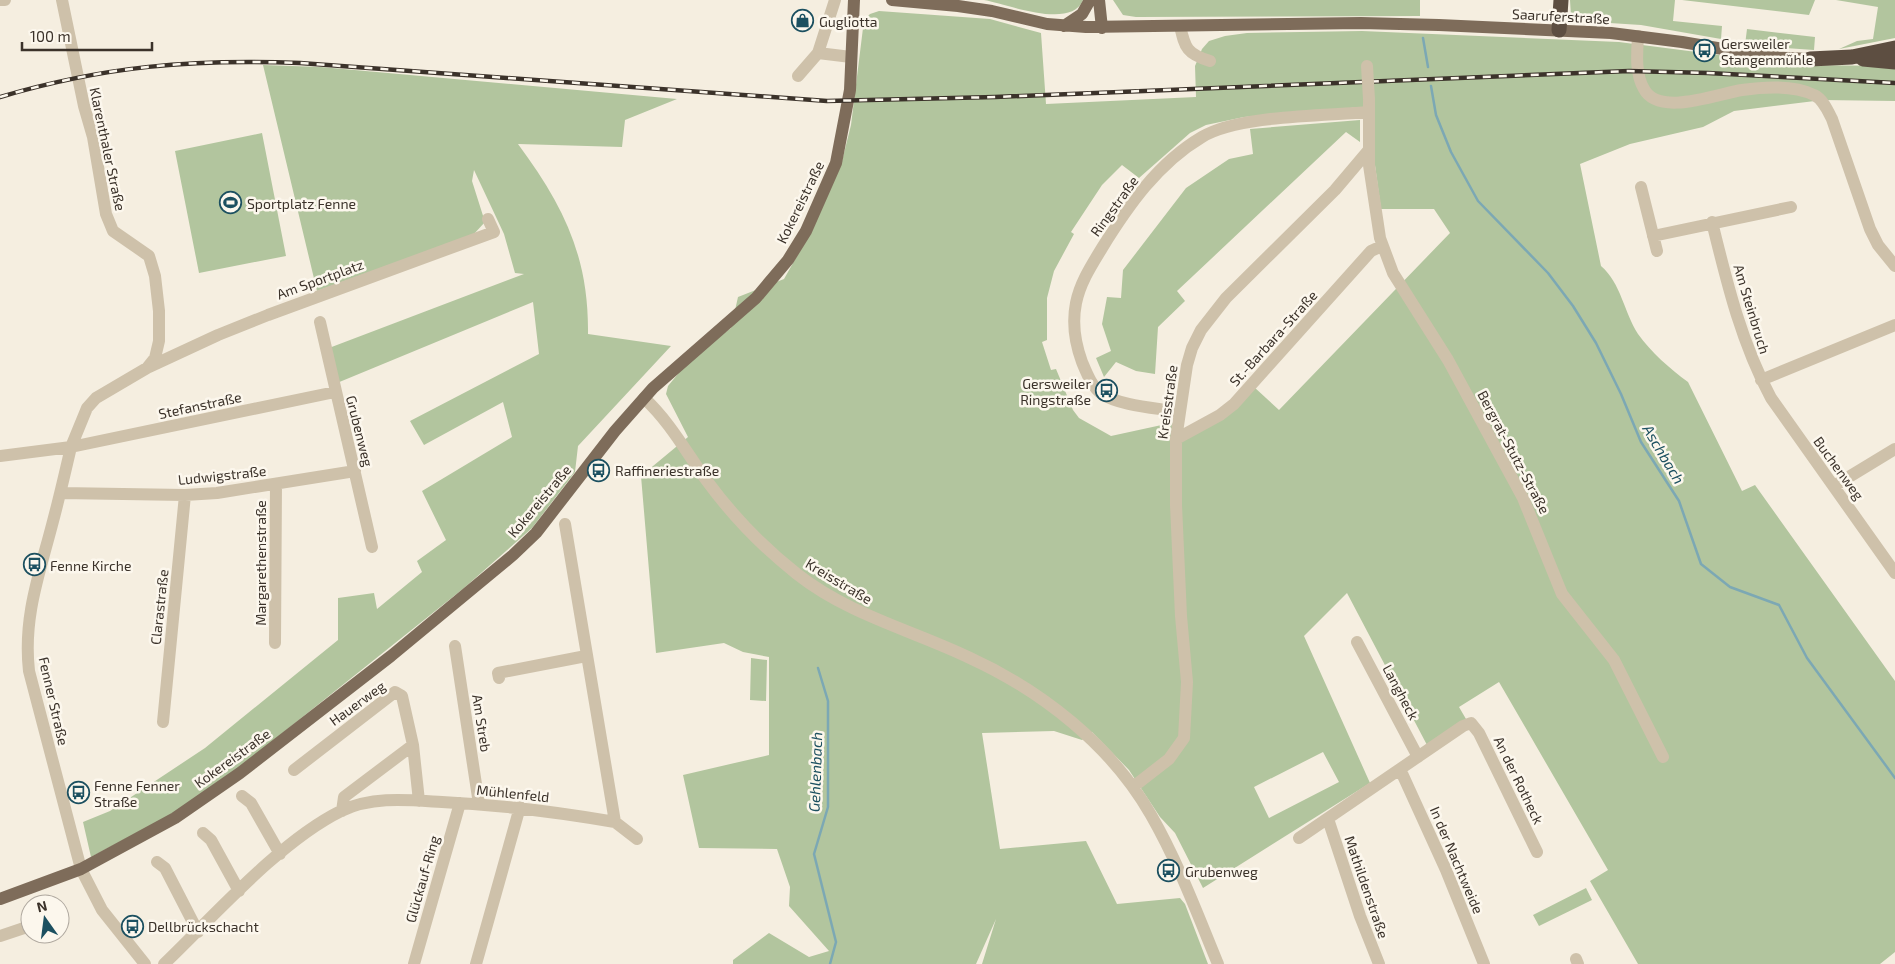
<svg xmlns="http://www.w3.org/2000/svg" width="1895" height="964" viewBox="0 0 1895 964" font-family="'Exo 2',sans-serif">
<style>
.green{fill:#b2c59e;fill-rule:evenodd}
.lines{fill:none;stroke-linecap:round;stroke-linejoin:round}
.stream{stroke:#7ca8b4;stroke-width:2.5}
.minor{stroke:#cec1aa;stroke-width:12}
.major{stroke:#7e6c5a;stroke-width:12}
.highway{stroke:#5d4e41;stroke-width:15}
.rail-casing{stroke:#3b322a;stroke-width:4.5}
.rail{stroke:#fcf7ed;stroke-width:2.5;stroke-dasharray:8;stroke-linecap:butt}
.minor-bridge{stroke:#cec1aa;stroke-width:12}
.labels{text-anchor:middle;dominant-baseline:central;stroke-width:5;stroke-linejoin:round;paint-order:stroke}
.street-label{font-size:14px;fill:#3b322a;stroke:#fcf7ed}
.poi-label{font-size:14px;fill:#3b322a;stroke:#fcf7ed;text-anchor:start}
.water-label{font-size:15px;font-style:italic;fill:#1c5060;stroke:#fcf7ed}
</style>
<rect width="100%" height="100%" fill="#f5eee0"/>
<path class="green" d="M 984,0 L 1083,0 C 1071,30 1007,4 984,0 Z
M 1113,0 L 1420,0 L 1420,16 L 1136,17 L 1123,15 Z
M 1570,0 L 1675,0 L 1673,21 L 1722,26 L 1721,39 L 1641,25 L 1578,21 L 1571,16 Z
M 1682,0 L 1815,0 L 1809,15 Z
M 1836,0 L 1895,0 L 1895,38 L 1839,49 L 1857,41 L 1873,39 L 1878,7 Z
M 879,11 L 990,19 L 1041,33 L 1046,104 L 1196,97 L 1195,66 L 1202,49 L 1209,41 L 1225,36 L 1247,33 L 1362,31 L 1619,42 L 1798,65 L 1895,66 L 1895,101 L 1823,100 L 1734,111 L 1703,127 L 1630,144 L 1580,164 L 1601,266 C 1621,283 1624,312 1638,334 C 1651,352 1670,369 1688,382 L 1742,491 L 1755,485 L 1895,681 L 1895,952 L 1880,964 L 1638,964 L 1590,881 L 1608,870 L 1499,682 L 1459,707 L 1466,719 L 1427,745 L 1347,593 L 1304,636 L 1370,783 L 1203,888 L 1175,833 L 1160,817 L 1129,770 L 1092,732 L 1082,740 L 1054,731 L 982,733 L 1000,849 L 1086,841 L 1117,904 L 1180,898 L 1185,904 L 1208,964 L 982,964 L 996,919 L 976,964 L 733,964 L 733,960 L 769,933 L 809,957 L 829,951 L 789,906 L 790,887 L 777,849 L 699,848 L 683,775 L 769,755 L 769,657 L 743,652 L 724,643 L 656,653 L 641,476 L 688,437 L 666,394 L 668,386 L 692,357 L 731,328 L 738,297 L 784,279 L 810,233 L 841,165 L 851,125 L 864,20 L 870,14 ZM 1374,106 L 1374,158 L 1381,209 L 1434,209 L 1450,233 L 1279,410 L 1254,387 L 1178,441 L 1180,421 L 1111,436 L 1079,418 L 1073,410 L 1056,369 L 1051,370 L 1042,342 L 1047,340 L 1047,298 L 1054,271 L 1074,234 L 1071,232 L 1102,185 L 1122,165 L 1139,178 L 1190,133 L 1206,125 L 1244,117 ZM 1323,752 L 1339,782 L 1269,818 L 1254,787 Z
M 1747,29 L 1815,37 L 1814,50 L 1745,45 Z
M 263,65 L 321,67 L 677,99 L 625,120 L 622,147 L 518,144 C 563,205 589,256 588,334 L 671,346 L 578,446 L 575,472 L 532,528 L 464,588 L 236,770 L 172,814 L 91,857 L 83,822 L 110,811 L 205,748 L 338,640 L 338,598 L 374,593 L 377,609 L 422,572 L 417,561 L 446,540 L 422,491 L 512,437 L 503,402 L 424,445 L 410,421 L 539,354 L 533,302 L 337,383 L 329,348 L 524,274 L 515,273 L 504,234 L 474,170 L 472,181 L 485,222 L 473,235 L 317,291 Z
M 1360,120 L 1360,142 L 1346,132 L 1177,291 L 1185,301 L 1158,327 L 1155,374 L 1136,371 L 1116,362 L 1104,377 L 1096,358 L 1111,351 L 1102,324 L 1107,297 L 1121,298 L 1123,270 L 1186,188 L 1229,159 L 1253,154 L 1250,129 Z
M 262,133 L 286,256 L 199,273 L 175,151 Z
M 751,658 L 767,660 L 766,701 L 750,700 Z
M 1586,888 L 1592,900 L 1539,926 L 1533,915 Z"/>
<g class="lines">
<path class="stream" d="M 1423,38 L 1428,67
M 1431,86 L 1436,115 L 1451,152 L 1478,201 L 1548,273 L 1573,306 L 1596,343 L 1621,394 L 1641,442 L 1679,501 L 1701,564 L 1730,587 L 1779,605 L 1807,658 L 1895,778
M 818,668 L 828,701 L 828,807 L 814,854 L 836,942 L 830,964"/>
<path class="minor" d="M 0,0 L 5,0
M 62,0 L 84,106 L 93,137 L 106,214 L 113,231 L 149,256 L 155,276 L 159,311 L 159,341 L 155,358 L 147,368 L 96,398 L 87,408 L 71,447 C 65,473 59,499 52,525 C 39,575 23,618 29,671 L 81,869 L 102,910 L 145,964
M 1180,26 C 1185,48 1187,54 1210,61
M 1638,36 C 1637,53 1635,74 1644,89 C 1659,117 1717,94 1742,90 C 1763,87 1794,85 1814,95 C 1823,99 1828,111 1832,119 L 1870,229 L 1878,245 L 1895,266
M 818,53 L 851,57
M 798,76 L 818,53 L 835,0
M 1369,99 L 1369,165 L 1380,238 L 1393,273 L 1448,360 L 1523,498 L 1562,594 L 1614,660 L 1663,757
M 1641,187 L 1657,251
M 1712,222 C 1727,283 1741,342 1771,398 L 1895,573
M 1653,236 L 1791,207
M 320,322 L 372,547
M 149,367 L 218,335 L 268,315 L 494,232 L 488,219
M 1761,380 L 1895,325
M 644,398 C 670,422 686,452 707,481 C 732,515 764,548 797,574 C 849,615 912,630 970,658 C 1042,691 1111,745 1151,815 C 1178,862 1197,913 1218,964
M 1179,412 C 1158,408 1120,406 1102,394 C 1092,387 1087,374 1082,362 C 1075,343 1072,323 1076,303 C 1080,283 1091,266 1102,248 C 1128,206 1158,163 1202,137 C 1238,115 1325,116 1369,112
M 1176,439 L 1220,415 L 1234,404 L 1371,251 L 1382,246
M 0,456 L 71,447 L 335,392
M 1834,486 L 1895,449
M 61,493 L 185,495 L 217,493 L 355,471
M 1357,642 L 1418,757
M 275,643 L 276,484
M 455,646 L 479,804
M 499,678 L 498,673 L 586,656
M 163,722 L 185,495
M 1400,769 L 1446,870 L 1484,964
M 294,770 L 395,692 L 402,696 L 413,745 L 419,801
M 1133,787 L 1169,759 L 1184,738 L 1187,682 L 1181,616 L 1176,505 L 1176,439 L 1187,365 L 1192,348 L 1201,330 L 1226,298 L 1335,190 L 1368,151
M 242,796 L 251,803 L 280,854
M 342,811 L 344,797 L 413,745
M 1328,819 L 1360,916 L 1379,964
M 615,822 L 637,839
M 203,833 L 211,840 L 239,891
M 1299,838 L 1463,726 L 1471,723 L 1479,733 L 1537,852
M 157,862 L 165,868 L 198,932
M 0,936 L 30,926
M 1576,959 L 1578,964
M 164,964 C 214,916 280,841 341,811 C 373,796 408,800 442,802 C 501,805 557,812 615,822 L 565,524
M 414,964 L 460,803
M 476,964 L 520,807"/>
<path class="major" d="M 892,0 L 958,6 L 992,11 L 1047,24 L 1086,27 L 1361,23 L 1439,25 L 1611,33 L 1682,42 L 1770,57 L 1810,59
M 1099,0 L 1102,28
M 1064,26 L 1082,14 L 1090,0
M 0,899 L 81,869 L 175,818 L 240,773 L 391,656 L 513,555 L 536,533 L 615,431 L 653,388 L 756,298 L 788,260 L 806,231 L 836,163 L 850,90 L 854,0"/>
<path class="highway" d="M 1559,30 L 1561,0
M 1810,59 L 1852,57 L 1895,48
M 1863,59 L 1895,62"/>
<defs>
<path id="rail" d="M 0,97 C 105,66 191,59 300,63 L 827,101 L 995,97 L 1629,71 L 1708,73 L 1895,83"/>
</defs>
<use href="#rail" class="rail-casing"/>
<use href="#rail" class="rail"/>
<path class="minor-bridge" d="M 1367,66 L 1369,99"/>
</g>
<defs>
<symbol id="shop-ring" viewBox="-11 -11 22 22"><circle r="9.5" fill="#fcf7ed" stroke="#1c5060" stroke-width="1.5"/><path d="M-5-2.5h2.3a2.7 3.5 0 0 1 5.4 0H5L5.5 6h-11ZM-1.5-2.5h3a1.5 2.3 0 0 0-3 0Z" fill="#1c5060"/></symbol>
<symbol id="bus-ring" viewBox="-11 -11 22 22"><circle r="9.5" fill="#fcf7ed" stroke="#1c5060" stroke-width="1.5"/><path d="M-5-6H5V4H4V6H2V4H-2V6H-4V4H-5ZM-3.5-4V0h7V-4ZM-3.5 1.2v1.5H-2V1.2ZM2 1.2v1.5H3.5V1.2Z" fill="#1c5060"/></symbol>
<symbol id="stadium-ring" viewBox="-11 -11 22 22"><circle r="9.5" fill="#fcf7ed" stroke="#1c5060" stroke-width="1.5"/><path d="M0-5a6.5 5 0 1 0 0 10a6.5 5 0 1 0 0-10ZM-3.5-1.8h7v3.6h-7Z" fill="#1c5060"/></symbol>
</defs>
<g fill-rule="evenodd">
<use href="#shop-ring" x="790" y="8" width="25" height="25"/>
<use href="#bus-ring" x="1692" y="38" width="25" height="25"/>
<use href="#stadium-ring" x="218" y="190" width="25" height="25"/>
<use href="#bus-ring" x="1094" y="378" width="25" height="25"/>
<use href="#bus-ring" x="586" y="458" width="25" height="25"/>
<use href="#bus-ring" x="22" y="552" width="25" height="25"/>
<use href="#bus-ring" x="66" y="780" width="25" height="25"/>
<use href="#bus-ring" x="1156" y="858" width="25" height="25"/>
<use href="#bus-ring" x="120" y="914" width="25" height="25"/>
</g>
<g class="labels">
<g class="street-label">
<text transform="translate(1561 16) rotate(3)">Saaruferstraße</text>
<text transform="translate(108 149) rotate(78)">Klarenthaler Straße</text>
<text transform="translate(800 202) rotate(-64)">Kokereistraße</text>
<text transform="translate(1114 206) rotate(-54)">Ringstraße</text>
<text transform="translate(320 279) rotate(-20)">Am Sportplatz</text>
<text transform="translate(1752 309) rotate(73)">Am Steinbruch</text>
<text transform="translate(1273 338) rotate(-48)">St.-Barbara-Straße</text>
<text transform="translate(1167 402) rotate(-82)">Kreisstraße</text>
<text transform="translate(200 405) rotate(-12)">Stefanstraße</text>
<text transform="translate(360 431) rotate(76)">Grubenweg</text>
<text transform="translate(1514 452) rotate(62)">Bergrat-Stutz-Straße</text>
<text transform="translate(1839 468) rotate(54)">Buchenweg</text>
<text transform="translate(222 475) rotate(-6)">Ludwigstraße</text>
<text transform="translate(539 501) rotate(-50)">Kokereistraße</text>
<text transform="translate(260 563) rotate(-90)">Margarethenstraße</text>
<text transform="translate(839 581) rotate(31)">Kreisstraße</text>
<text transform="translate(159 607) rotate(-84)">Clarastraße</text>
<text transform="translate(1401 692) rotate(62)">Langheck</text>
<text transform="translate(54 701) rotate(77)">Fenner Straße</text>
<text transform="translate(357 703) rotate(-36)">Hauerweg</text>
<text transform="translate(482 723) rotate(81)">Am Streb</text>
<text transform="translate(232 758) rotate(-36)">Kokereistraße</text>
<text transform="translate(1519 780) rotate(64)">An der Rotheck</text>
<text transform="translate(513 793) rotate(6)">Mühlenfeld</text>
<text transform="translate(1457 860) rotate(67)">In der Nachtweide</text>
<text transform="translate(422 879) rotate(-74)">Glückauf-Ring</text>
<text transform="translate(1367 887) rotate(71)">Mathildenstraße</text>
</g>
<g class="poi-label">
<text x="819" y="21">Gugliotta</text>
<text x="1721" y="43">Gersweiler<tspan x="1721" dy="16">Stangenmühle</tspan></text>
<text x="247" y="203">Sportplatz Fenne</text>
<text x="1091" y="383" text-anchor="end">Gersweiler<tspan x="1091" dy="16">Ringstraße</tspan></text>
<text x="615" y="470">Raffineriestraße</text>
<text x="50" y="565">Fenne Kirche</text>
<text x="94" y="785">Fenne Fenner<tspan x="94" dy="16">Straße</tspan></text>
<text x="1185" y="871">Grubenweg</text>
<text x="148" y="926">Dellbrückschacht</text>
</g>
<g class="water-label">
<text transform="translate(1664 454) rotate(59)">Aschbach</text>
<text transform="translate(815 772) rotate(-88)">Gehlenbach</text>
</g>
</g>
<g transform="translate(45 919) rotate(346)"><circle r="24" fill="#fcf7ed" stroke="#afa89f"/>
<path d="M0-4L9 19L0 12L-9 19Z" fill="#1c5060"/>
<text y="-8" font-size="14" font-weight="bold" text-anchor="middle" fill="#3b322a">N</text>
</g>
<path d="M22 42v8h130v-8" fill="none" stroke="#3b322a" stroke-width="2.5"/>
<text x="30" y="42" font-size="15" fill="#3b322a" stroke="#fcf7ed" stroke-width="4" paint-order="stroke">100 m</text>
</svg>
